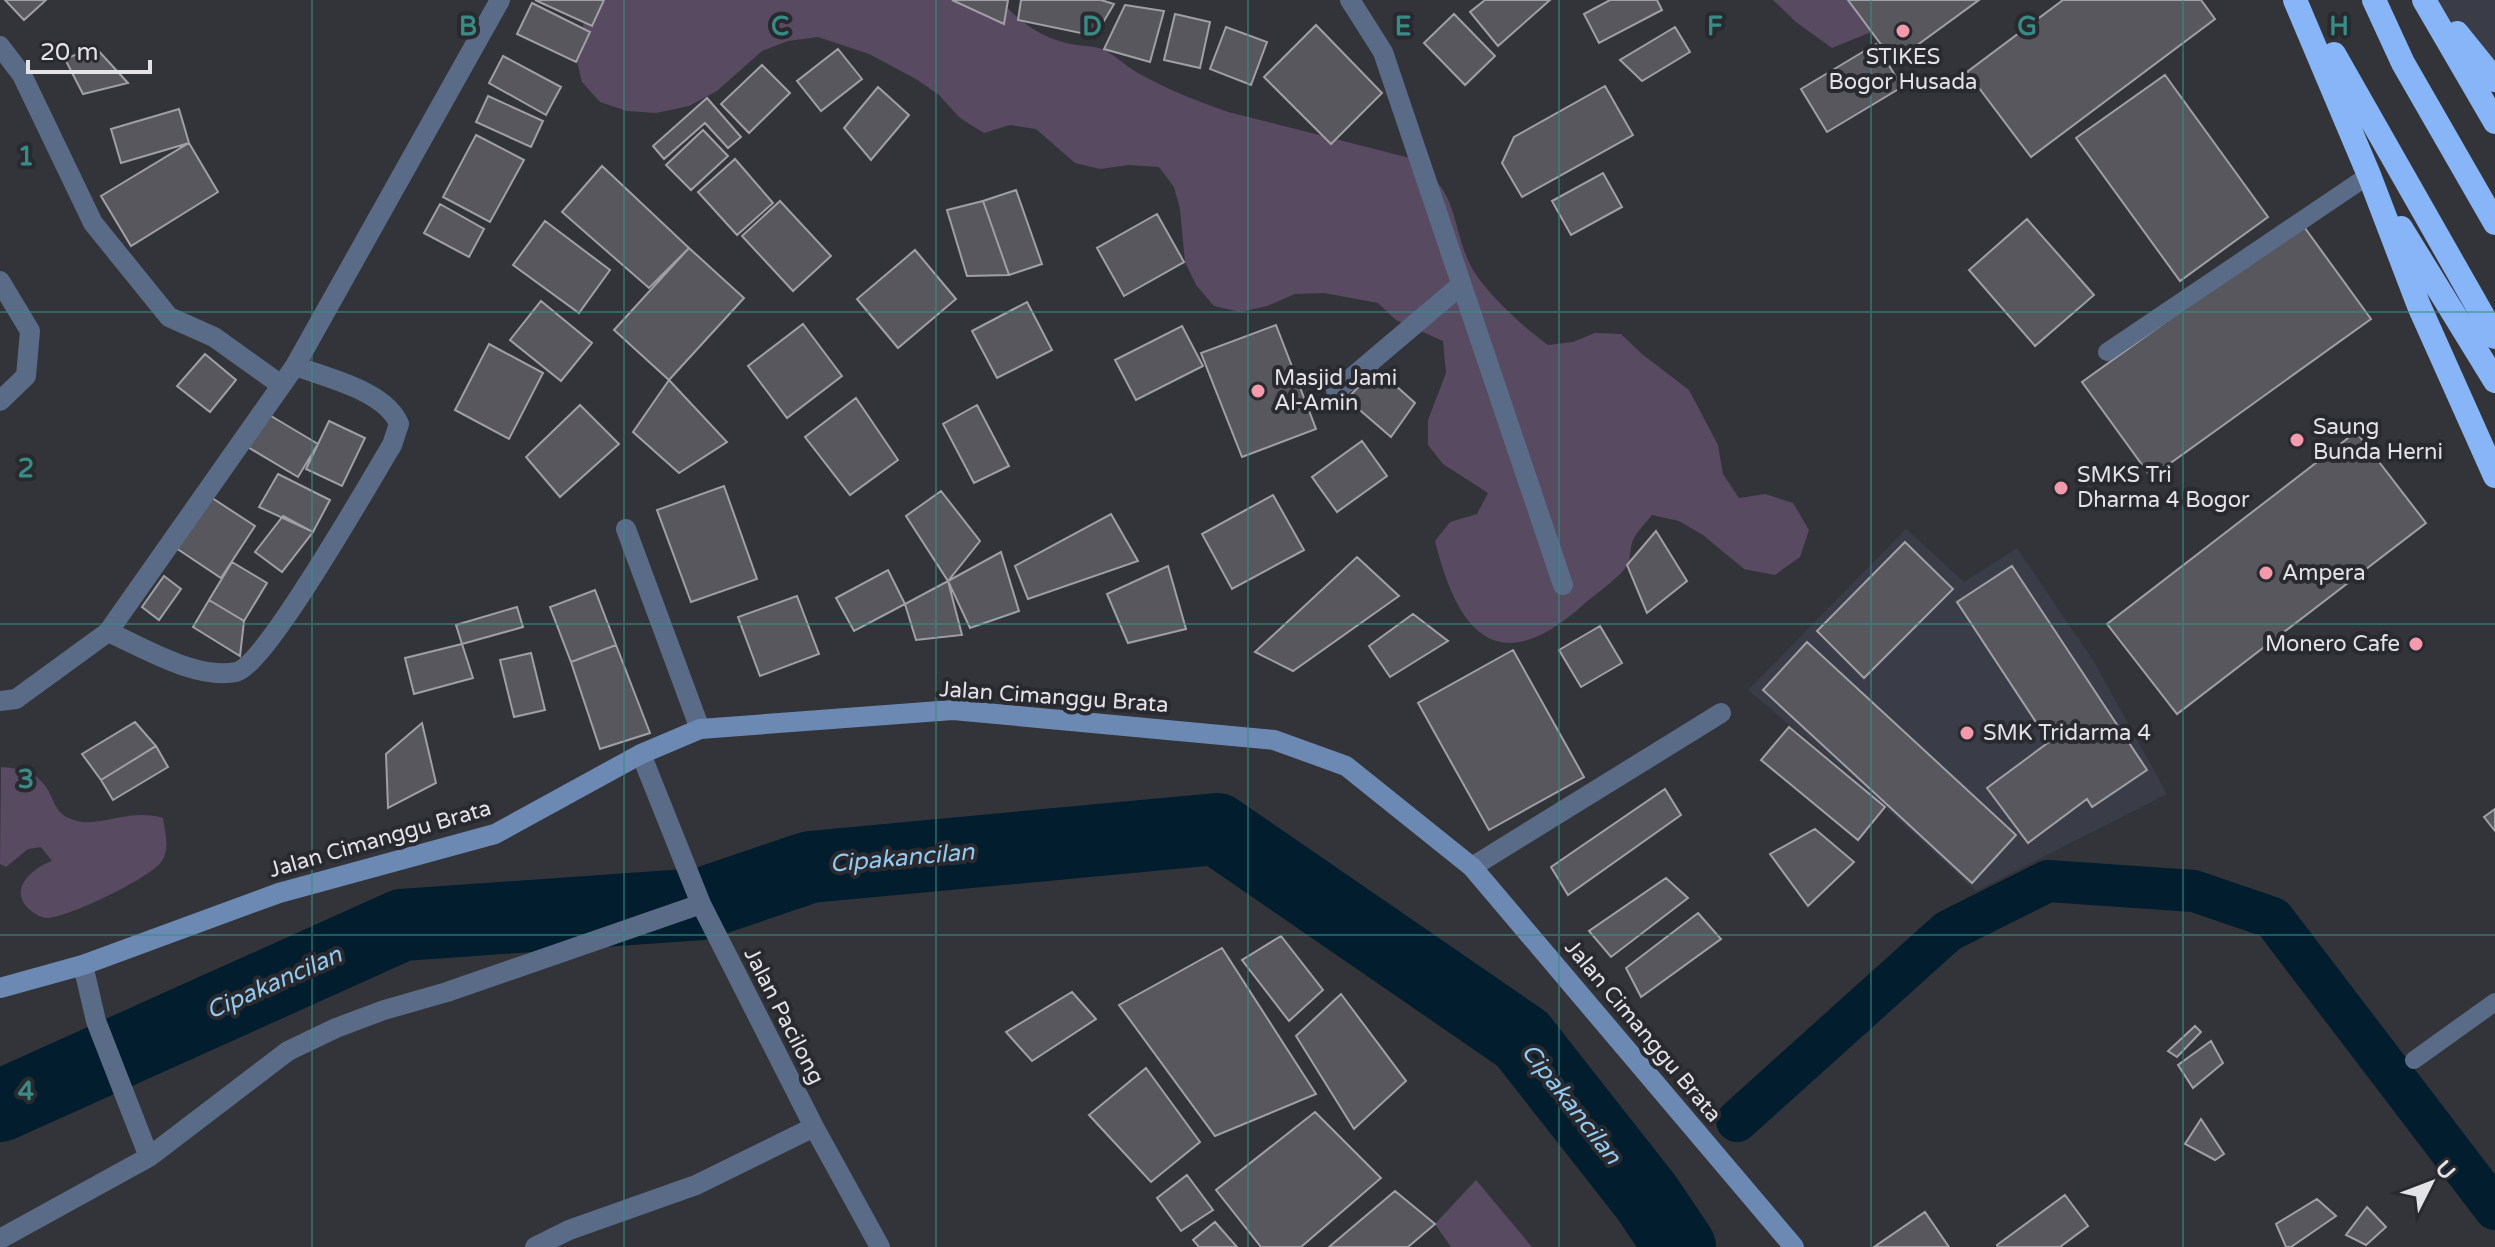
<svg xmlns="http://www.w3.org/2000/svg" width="2495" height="1247" viewBox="0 0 2495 1247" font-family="'Varela Round',sans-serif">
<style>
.built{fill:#3a3d48}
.green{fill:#584a61}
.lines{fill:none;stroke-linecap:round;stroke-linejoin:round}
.canal{stroke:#021d2e;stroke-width:42}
.river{stroke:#021d2e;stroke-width:72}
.building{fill:#58575d;stroke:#a09fa5;stroke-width:2}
.lane{stroke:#596b86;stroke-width:18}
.street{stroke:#596b86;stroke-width:20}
.secondary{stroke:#6c89b4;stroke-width:20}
.highway{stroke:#87b5f7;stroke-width:24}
.grid{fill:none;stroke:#398c86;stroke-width:2;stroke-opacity:0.55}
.poi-dot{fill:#f39aac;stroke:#292a2f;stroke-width:3}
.labels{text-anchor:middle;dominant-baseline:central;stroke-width:8;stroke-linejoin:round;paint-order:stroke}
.poi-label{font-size:22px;fill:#e3e3e7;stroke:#292a2f;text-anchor:start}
.street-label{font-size:22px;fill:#e3e3e7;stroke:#292a2f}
.water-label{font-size:24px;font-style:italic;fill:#94caef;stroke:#292a2f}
.grid-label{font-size:26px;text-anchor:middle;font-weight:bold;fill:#398c86;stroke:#292a2f;stroke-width:8;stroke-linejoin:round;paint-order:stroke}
</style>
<rect width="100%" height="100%" fill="#333439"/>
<path class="built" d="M 2430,0 L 2495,0 L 2495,80 Z
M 1906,529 L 1964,582 L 2017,548 L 2094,662 L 2167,794 L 1976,891 L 1851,776 L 1748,690 Z"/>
<path class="green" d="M 589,0 L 1000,0 C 1019,21 1038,36 1066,43 C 1077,46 1091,45 1102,49 C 1111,52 1127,67 1138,73 C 1166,89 1197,101 1228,112 L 1414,159 C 1459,197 1449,212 1468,260 C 1478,286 1525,329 1548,345 L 1573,342 L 1595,333 L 1621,334 L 1642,354 L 1689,390 L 1718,445 L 1723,474 L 1739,498 L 1765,494 L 1793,503 L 1809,530 L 1800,557 L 1775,575 L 1744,569 L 1703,535 L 1679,521 L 1652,515 C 1646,523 1637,531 1633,540 C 1630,547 1631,556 1628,564 C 1622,576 1594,595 1583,605 C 1498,681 1458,634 1435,541 L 1450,522 L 1477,514 L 1488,493 L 1443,464 L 1428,445 L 1428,420 L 1446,373 L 1443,341 L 1396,320 L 1378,303 L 1324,293 L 1295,294 L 1267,306 L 1240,312 L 1214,306 L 1196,285 L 1185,262 L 1180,209 L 1174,187 L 1159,167 L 1129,165 L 1100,169 L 1075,163 L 1036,129 L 1010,125 L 984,133 L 960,118 L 939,95 L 916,79 L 869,54 L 818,37 L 788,41 L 762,51 L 717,91 L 689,106 L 656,113 L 627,111 L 600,102 L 582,82 L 576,57 Z
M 1773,0 L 1931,0 L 1886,26 L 1832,48 L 1796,22 Z
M 1,767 C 15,768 31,770 41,781 C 56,795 50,814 77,821 C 101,827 131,808 163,818 C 165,833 170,848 162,861 C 152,877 66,919 46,918 C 40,917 35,914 30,910 C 7,890 32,868 52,861 L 41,847 L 28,849 L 6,867 L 0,864 Z
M 1476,1180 L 1532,1247 L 1451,1247 L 1435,1224 Z"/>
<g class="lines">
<path class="canal" d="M 1737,1121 L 1948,931 L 2048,881 L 2194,891 L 2273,918 L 2495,1209"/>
<path class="river" d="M 0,1106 L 402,925 L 701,904 L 810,867 L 1217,829 L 1522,1039 L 1647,1198 L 1680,1247"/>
</g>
<path class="building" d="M 5,0 L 46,0 L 24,20 Z
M 535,0 L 604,0 L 592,26 Z
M 952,0 L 1008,0 L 1004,24 Z
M 1021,0 L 1101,0 L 1114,4 L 1095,36 L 1018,20 Z
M 1485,0 L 1550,0 L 1498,46 L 1470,12 Z
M 1610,0 L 1657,0 L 1662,10 L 1599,43 L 1584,14 Z
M 1848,0 L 1979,0 L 1894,62 Z
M 2063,0 L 2201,0 L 2215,19 L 2031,157 L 1967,72 Z
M 532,3 L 590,32 L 576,62 L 517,34 Z
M 1125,5 L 1164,11 L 1150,62 L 1104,49 Z
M 1175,14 L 1210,22 L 1200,68 L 1164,60 Z
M 1454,14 L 1495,56 L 1465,85 L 1424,43 Z
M 1316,25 L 1382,93 L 1331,144 L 1264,77 Z
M 1226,27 L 1267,42 L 1251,85 L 1210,69 Z
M 1675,27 L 1690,52 L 1642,81 L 1620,60 Z
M 1876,44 L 1902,87 L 1827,132 L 1801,89 Z
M 95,47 L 128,83 L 83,94 L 65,59 Z
M 838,49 L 862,79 L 821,111 L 797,81 Z
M 503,56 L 561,87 L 546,115 L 489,83 Z
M 762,65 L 790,93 L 749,133 L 721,104 Z
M 2165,75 L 2268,217 L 2180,281 L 2076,138 Z
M 1605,86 L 1633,135 L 1522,197 L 1502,163 L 1514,137 Z
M 878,87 L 909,115 L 871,160 L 844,128 Z
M 488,96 L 543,121 L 531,147 L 476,122 Z
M 707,98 L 741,137 L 728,148 L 705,123 L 664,159 L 653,146 Z
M 179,109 L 189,143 L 121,163 L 111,129 Z
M 703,130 L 728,156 L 691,190 L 666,165 Z
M 476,135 L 524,160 L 490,222 L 443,197 Z
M 189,143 L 218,192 L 131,246 L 101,196 Z
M 735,159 L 773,203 L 737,235 L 698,192 Z
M 602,166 L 689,248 L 649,288 L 562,212 Z
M 1603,173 L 1622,207 L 1571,235 L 1552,201 Z
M 1016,190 L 1042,264 L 1009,275 L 983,201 Z
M 780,201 L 831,256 L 793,291 L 742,236 Z
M 983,201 L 1009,275 L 967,276 L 947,210 Z
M 440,204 L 484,229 L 469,257 L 424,233 Z
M 1157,214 L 1184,262 L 1124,296 L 1097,248 Z
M 2027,219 L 2094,295 L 2035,346 L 1969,270 Z
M 545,221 L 610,270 L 579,313 L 513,265 Z
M 2302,224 L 2371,319 L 2151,477 L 2082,382 Z
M 689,248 L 744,298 L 669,380 L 614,330 Z
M 915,250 L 956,299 L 898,348 L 857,299 Z
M 541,301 L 592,343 L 561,381 L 510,340 Z
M 1027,302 L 1052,350 L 997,378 L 972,331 Z
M 803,324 L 842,376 L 787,418 L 748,366 Z
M 1276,325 L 1316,429 L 1242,457 L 1201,353 Z
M 1182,326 L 1203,366 L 1136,400 L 1115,360 Z
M 489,344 L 543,373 L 509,439 L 455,410 Z
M 205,354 L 236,380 L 210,412 L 177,386 Z
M 1376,368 L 1415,403 L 1391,437 L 1347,399 Z
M 669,380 L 727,442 L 679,473 L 633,432 Z
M 856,398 L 898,460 L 850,495 L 805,437 Z
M 580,405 L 619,444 L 560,497 L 526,457 Z
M 977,405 L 1009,466 L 974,483 L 943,424 Z
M 266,413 L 318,444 L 298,477 L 246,446 Z
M 329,421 L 365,438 L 342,486 L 306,469 Z
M 2356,432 L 2426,523 L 2177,714 L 2107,624 Z
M 1362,441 L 1387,476 L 1337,512 L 1312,477 Z
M 278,474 L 330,500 L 313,532 L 259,507 Z
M 724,486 L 757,579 L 691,602 L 657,510 Z
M 941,491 L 980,541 L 948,581 L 906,516 Z
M 206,494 L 255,526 L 221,578 L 173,546 Z
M 1273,495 L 1304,550 L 1232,589 L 1202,534 Z
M 1111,514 L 1138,561 L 1028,599 L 1015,566 Z
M 283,516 L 313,532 L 282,572 L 255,552 Z
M 1656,531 L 1687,581 L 1647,613 L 1627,565 Z
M 1905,542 L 1953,589 L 1864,678 L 1817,631 Z
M 1001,552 L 1019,611 L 970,628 L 948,581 Z
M 1357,557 L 1399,596 L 1293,671 L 1255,652 Z
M 232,562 L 267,583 L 244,621 L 209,600 Z
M 1168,566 L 1186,629 L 1128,643 L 1107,594 Z
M 2012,566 L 2147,770 L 2092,807 L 2087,799 L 2028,843 L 1987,788 L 2049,742 L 1957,602 Z
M 888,570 L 905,604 L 854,631 L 836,598 Z
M 164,576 L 181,589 L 159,620 L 142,607 Z
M 948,581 L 962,635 L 916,640 L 905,604 Z
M 595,590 L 616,645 L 571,662 L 550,607 Z
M 797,596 L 819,654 L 760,676 L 738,617 Z
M 209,600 L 244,621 L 240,656 L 193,627 Z
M 517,607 L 523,627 L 462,644 L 456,625 Z
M 1413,614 L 1448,641 L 1390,677 L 1369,646 Z
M 1600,626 L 1622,663 L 1581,687 L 1559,650 Z
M 1807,642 L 2016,835 L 1972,883 L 1763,690 Z
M 462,644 L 473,678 L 414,694 L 405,658 Z
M 616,645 L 650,733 L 600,749 L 571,662 Z
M 1513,650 L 1584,777 L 1489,830 L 1418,703 Z
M 531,653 L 545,710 L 514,717 L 500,660 Z
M 135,722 L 156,746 L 101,780 L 82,754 Z
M 422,723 L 436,783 L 388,808 L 386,754 Z
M 1789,727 L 1885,807 L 1858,840 L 1761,760 Z
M 156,746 L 168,767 L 113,800 L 101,780 Z
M 1665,789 L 1681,815 L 1568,895 L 1551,867 Z
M 2495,809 L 2495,831 L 2484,817 Z
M 1815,829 L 1854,862 L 1808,906 L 1770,854 Z
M 1666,878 L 1688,898 L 1611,957 L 1589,931 Z
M 1698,913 L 1721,939 L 1641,997 L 1626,968 Z
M 1281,936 L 1323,990 L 1289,1021 L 1242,960 Z
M 1222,948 L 1316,1094 L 1215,1136 L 1119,1005 Z
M 1072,992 L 1096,1019 L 1032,1061 L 1006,1032 Z
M 1341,994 L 1406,1081 L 1354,1129 L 1296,1036 Z
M 2195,1026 L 2201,1032 L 2177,1057 L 2168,1051 Z
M 2211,1041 L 2223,1063 L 2193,1088 L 2178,1065 Z
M 1146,1068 L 1200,1142 L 1151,1182 L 1089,1115 Z
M 1315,1112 L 1381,1178 L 1301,1247 L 1261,1247 L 1216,1190 Z
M 2201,1119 L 2224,1154 L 2215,1160 L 2185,1144 Z
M 1187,1175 L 1213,1210 L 1181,1231 L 1157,1198 Z
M 1395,1191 L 1435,1224 L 1408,1247 L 1329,1247 Z
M 2065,1195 L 2088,1226 L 2060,1247 L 1998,1247 L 1997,1245 Z
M 2317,1199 L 2336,1216 L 2291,1247 L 2286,1247 L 2276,1224 Z
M 2367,1207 L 2386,1227 L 2366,1245 L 2346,1235 Z
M 1925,1212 L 1949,1247 L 1874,1247 Z
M 1215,1222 L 1237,1247 L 1199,1247 L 1193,1240 Z"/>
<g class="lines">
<path class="lane" d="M 2107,352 L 2369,175
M 2414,1060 L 2495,1002"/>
<path class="street" d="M 1350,0 L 1383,52 L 1563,585
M 0,46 L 22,75 L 93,223 L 169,317 L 214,337 L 281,385
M 0,281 L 30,331 L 26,376 L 0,401
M 1336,391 L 1460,286
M 626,529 L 700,729
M 108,632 C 145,648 196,680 236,672 C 266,665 370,481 392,445 L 399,424 C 386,391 327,378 295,366
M 0,701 L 16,699 L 108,632 L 295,366 L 500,0
M 641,754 L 701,904 L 814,1127 L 880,1247
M 1472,867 L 1721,713
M 83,965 L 96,1021 L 149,1157
M 0,1239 L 149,1157 L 288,1051 L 336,1028 L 384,1010 L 447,992 L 701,904
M 535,1247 L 569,1230 L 696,1185 L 814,1127"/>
<path class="secondary" d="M 0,988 L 83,965 L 279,893 L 495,834 L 641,754 L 700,729 L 953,710 L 1274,740 L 1346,766 L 1472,867 L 1794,1247"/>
<path class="highway" d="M 2295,0 L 2369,175 L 2419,306 L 2495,476
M 2374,0 L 2403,63 L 2495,223
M 2424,0 L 2495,122
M 2457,33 L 2495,80
M 2334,54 L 2495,337
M 2401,228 L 2495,381"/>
</g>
<path class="grid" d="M 312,0 L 312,1247M 624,0 L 624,1247M 936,0 L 936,1247M 1248,0 L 1248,1247M 1559,0 L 1559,1247M 1871,0 L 1871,1247M 2183,0 L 2183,1247M 0,312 L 2495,312M 0,624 L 2495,624M 0,935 L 2495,935"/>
<g class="poi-dot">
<circle cx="1903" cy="31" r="8"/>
<circle cx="1258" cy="391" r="8"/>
<circle cx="2297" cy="440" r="8"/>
<circle cx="2061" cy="488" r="8"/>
<circle cx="2266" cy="573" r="8"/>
<circle cx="2416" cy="644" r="8"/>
<circle cx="1967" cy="733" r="8"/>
</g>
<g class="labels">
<g class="poi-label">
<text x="1903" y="57" text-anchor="middle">STIKES<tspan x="1903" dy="25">Bogor Husada</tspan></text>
<text x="1274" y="378">Masjid Jami<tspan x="1274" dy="25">Al-Amin</tspan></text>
<text x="2313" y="427">Saung<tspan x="2313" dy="25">Bunda Herni</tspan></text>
<text x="2077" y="475">SMKS Tri<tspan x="2077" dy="25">Dharma 4 Bogor</tspan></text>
<text x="2282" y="573">Ampera</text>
<text x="2400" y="644" text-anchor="end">Monero Cafe</text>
<text x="1983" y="733">SMK Tridarma 4</text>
</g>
<g class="street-label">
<text transform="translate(1054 697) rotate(4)">Jalan Cimanggu Brata</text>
<text transform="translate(380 839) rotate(-16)">Jalan Cimanggu Brata</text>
<text transform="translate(784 1016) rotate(63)">Jalan Pacilong</text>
<text transform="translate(1643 1031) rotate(50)">Jalan Cimanggu Brata</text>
</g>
<g class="water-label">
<text transform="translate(902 858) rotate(-5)">Cipakancilan</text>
<text transform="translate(274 983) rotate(-24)">Cipakancilan</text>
<text transform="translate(1571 1104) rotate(52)">Cipakancilan</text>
</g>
</g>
<g class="grid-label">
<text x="468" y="35">B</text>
<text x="780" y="35">C</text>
<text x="1092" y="35">D</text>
<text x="1403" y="35">E</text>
<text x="1715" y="35">F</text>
<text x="2027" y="35">G</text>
<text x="2339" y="35">H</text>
<text x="26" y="165">1</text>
<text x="26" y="477">2</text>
<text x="26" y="788">3</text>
<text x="26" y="1100">4</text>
</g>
<g transform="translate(2431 1183) rotate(48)" stroke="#292a2f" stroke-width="6" paint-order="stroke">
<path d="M0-6L14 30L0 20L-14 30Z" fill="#e3e3e7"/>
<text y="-12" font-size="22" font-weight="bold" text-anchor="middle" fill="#e3e3e7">U</text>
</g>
<path d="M28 60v12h122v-12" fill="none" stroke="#e3e3e7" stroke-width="4"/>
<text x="40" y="60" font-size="24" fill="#e3e3e7" stroke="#292a2f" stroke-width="6" paint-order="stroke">20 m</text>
</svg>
